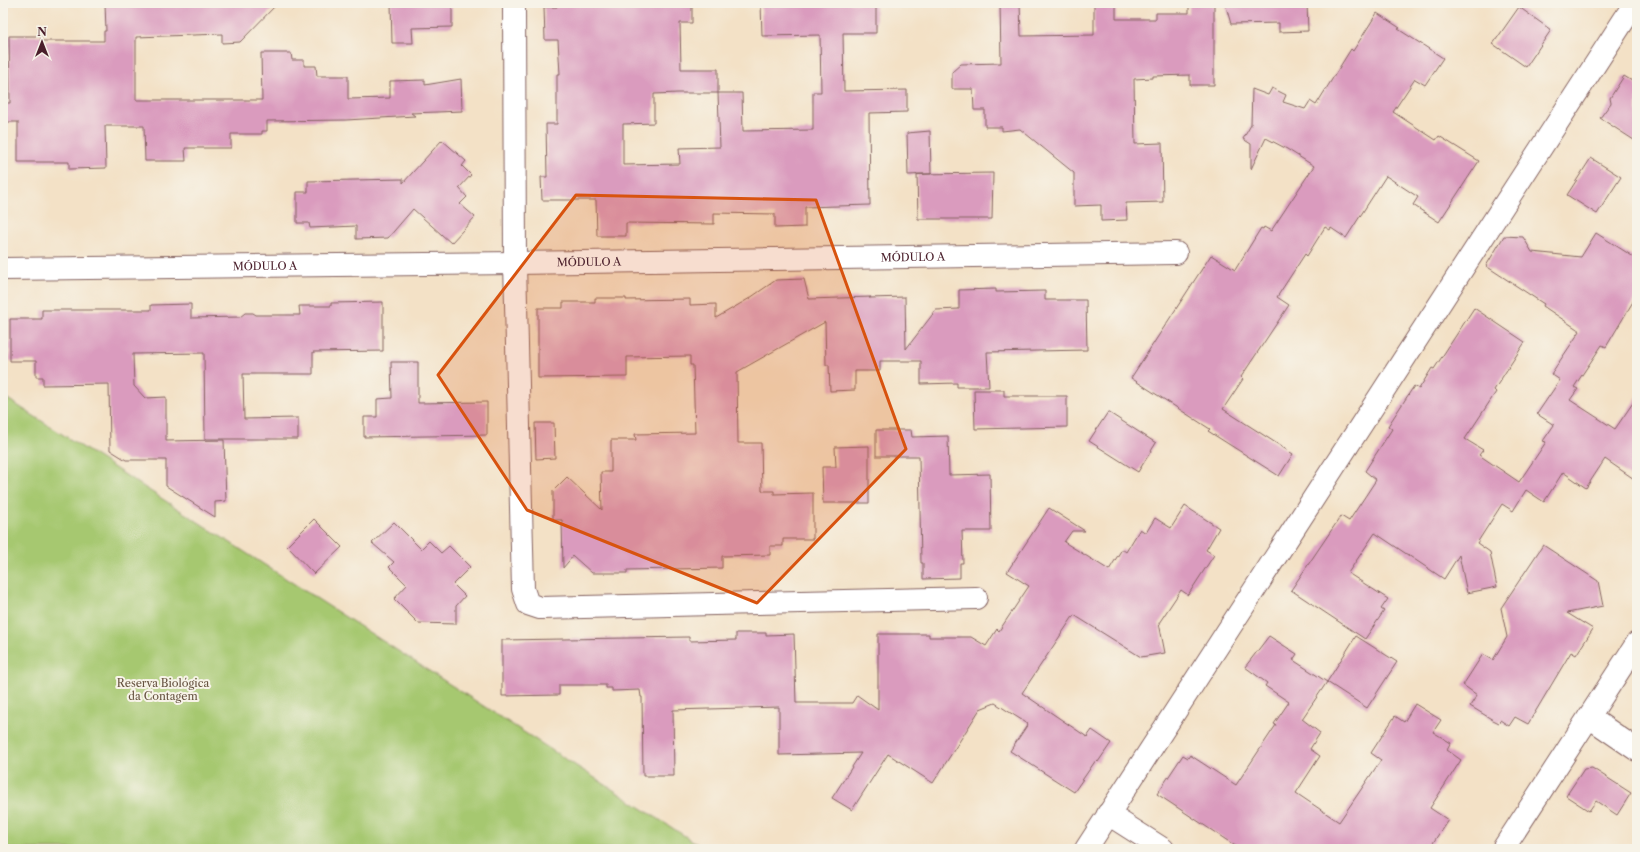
<svg xmlns="http://www.w3.org/2000/svg" width="1640" height="852" viewBox="0 0 1640 852" font-family="'Libre Caslon Text',serif">
<style>
.green{fill:#a6c870;stroke:#78744e}
.building{fill:#da9bbe;fill-rule:evenodd}
.lines{fill:none;stroke-linecap:round;stroke-linejoin:round}
.street-casing{stroke:#856361;stroke-width:24}
.street{stroke:#fff;stroke-width:22}
.marked{fill:#d8530f;fill-opacity:0.2;stroke:#d8530f;stroke-width:3;stroke-linejoin:round}
.labels{text-anchor:middle;dominant-baseline:central;stroke-width:4;stroke-linejoin:round;paint-order:stroke}
.street-label{font-size:11px;fill:#4a1f2b;stroke:#f7f3e8}
.park-label{font-size:11px;fill:#665240;stroke:#f7f3e8}
</style>
<rect width="100%" height="100%" fill="#f7f3e8"/>
<filter id="ink" filterUnits="userSpaceOnUse"><feTurbulence type="fractalNoise" baseFrequency=".025" numOctaves="2"/><feDisplacementMap in="SourceGraphic" scale="8" xChannelSelector="R" yChannelSelector="G"/><feConvolveMatrix kernelMatrix="1 2 1 2 8 2 1 2 1" color-interpolation-filters="sRGB"/></filter>
<filter id="wash" filterUnits="userSpaceOnUse"><feTurbulence type="fractalNoise" baseFrequency=".012" numOctaves="4" result="noise"/><feDisplacementMap in="SourceGraphic" scale="16" xChannelSelector="R" yChannelSelector="G"/><feGaussianBlur stdDeviation="0.9" result="paint"/><feColorMatrix in="noise" values="0 0 0 0 0 0 0 0 0 0 0 0 0 0 0 0 0 1.4 0 .05"/><feComposite in="paint" operator="in"/></filter>
<g filter="url(#wash)">
<rect width="100%" height="100%" fill="#f3e1c6"/>
<path class="green" d="M 3,396 L 705,849 L 3,849 Z"/>
<g id="blocks">
<path class="building" d="M 105,3 L 278,3 L 240,42 L 222,43 L 222,34 L 136,37 L 136,100 L 262,100 L 261,53 L 291,53 L 292,60 L 304,60 L 304,66 L 316,66 L 317,76 L 348,76 L 348,99 L 390,98 L 390,81 L 425,80 L 425,85 L 461,79 L 462,111 L 411,113 L 415,116 L 346,120 L 267,121 L 267,131 L 262,131 L 262,134 L 231,134 L 231,148 L 185,148 L 186,161 L 145,161 L 144,126 L 105,126 L 106,168 L 69,169 L 69,162 L 18,162 L 18,122 L 3,122 L 3,103 L 10,103 L 9,36 L 41,36 L 41,41 L 104,41 L 104,31 L 106,31 Z
M 391,3 L 452,3 L 452,27 L 412,28 L 413,43 L 392,43 Z
M 557,3 L 692,3 L 692,23 L 680,23 L 681,69 L 718,69 L 718,93 L 742,93 L 743,131 L 813,130 L 813,92 L 821,92 L 820,35 L 762,36 L 761,3 L 876,3 L 876,33 L 843,33 L 844,91 L 907,90 L 907,112 L 869,113 L 870,205 L 805,207 L 805,227 L 775,228 L 775,214 L 714,213 L 714,224 L 626,223 L 626,236 L 597,236 L 596,200 L 542,200 L 541,177 L 547,177 L 546,124 L 557,124 L 557,74 L 560,74 L 558,40 L 545,40 L 544,7 L 557,7 ZM 678,93 L 718,93 L 720,147 L 679,148 L 680,164 L 623,165 L 623,124 L 654,123 L 654,94 Z
M 1000,3 L 1020,3 L 1021,36 L 1094,35 L 1094,3 L 1116,3 L 1116,19 L 1156,19 L 1156,13 L 1189,13 L 1189,3 L 1214,3 L 1214,85 L 1190,85 L 1190,75 L 1153,76 L 1153,78 L 1134,79 L 1135,144 L 1162,143 L 1163,202 L 1126,203 L 1127,220 L 1101,221 L 1101,205 L 1074,206 L 1074,173 L 1020,129 L 1002,131 L 1002,127 L 985,127 L 985,110 L 974,110 L 973,89 L 952,89 L 952,72 L 961,64 L 1001,63 Z
M 1225,3 L 1307,3 L 1308,31 L 1279,32 L 1279,23 L 1231,24 Z
M 1519,7 L 1551,30 L 1526,67 L 1493,44 Z
M 1377,13 L 1400,28 L 1398,29 L 1443,58 L 1425,85 L 1415,79 L 1393,112 L 1436,140 L 1439,136 L 1479,161 L 1439,222 L 1413,205 L 1418,197 L 1386,176 L 1346,238 L 1331,228 L 1330,230 L 1325,227 L 1307,256 L 1305,254 L 1277,297 L 1289,305 L 1241,377 L 1243,379 L 1223,409 L 1293,454 L 1279,476 L 1208,431 L 1210,429 L 1131,378 L 1211,255 L 1235,270 L 1261,228 L 1263,229 L 1264,227 L 1271,231 L 1314,166 L 1287,149 L 1266,138 L 1251,169 L 1251,144 L 1243,139 L 1251,125 L 1252,89 L 1268,95 L 1272,88 L 1286,95 L 1283,102 L 1305,109 L 1310,101 L 1316,105 L 1351,49 L 1353,51 Z
M 1624,76 L 1637,84 L 1637,142 L 1600,118 L 1611,103 L 1610,98 Z
M 930,131 L 931,174 L 908,175 L 907,133 Z
M 442,140 L 466,161 L 462,166 L 471,175 L 459,188 L 467,197 L 460,204 L 475,217 L 451,243 L 413,209 L 388,238 L 356,239 L 356,226 L 310,228 L 309,223 L 297,223 L 297,192 L 308,192 L 308,181 L 403,179 L 403,183 Z
M 1591,158 L 1621,177 L 1597,214 L 1567,195 Z
M 993,173 L 992,219 L 918,219 L 917,174 Z
M 1596,233 L 1637,259 L 1637,295 L 1606,347 L 1602,345 L 1574,387 L 1578,389 L 1570,400 L 1615,429 L 1637,397 L 1637,481 L 1605,459 L 1586,488 L 1563,472 L 1544,502 L 1526,490 L 1513,511 L 1502,504 L 1477,543 L 1490,552 L 1497,587 L 1467,593 L 1459,555 L 1444,579 L 1375,533 L 1348,573 L 1388,599 L 1381,609 L 1384,611 L 1365,639 L 1291,590 L 1341,516 L 1349,521 L 1376,480 L 1365,471 L 1392,429 L 1388,426 L 1414,386 L 1419,389 L 1432,368 L 1434,369 L 1474,308 L 1525,342 L 1494,390 L 1496,392 L 1465,439 L 1483,450 L 1479,455 L 1519,482 L 1546,442 L 1543,441 L 1554,425 L 1537,414 L 1560,380 L 1551,374 L 1580,331 L 1543,306 L 1544,304 L 1486,266 L 1504,236 L 1523,237 L 1532,252 L 1581,257 Z
M 804,279 L 809,299 L 871,297 L 869,298 L 905,297 L 906,349 L 936,310 L 959,309 L 959,290 L 996,289 L 996,292 L 1045,291 L 1045,300 L 1086,300 L 1087,350 L 987,352 L 989,387 L 957,387 L 957,383 L 921,384 L 921,361 L 880,361 L 880,371 L 855,371 L 855,390 L 830,391 L 829,365 L 826,365 L 825,322 L 737,372 L 738,443 L 761,443 L 762,491 L 774,491 L 774,494 L 813,493 L 813,539 L 783,539 L 783,546 L 770,546 L 770,555 L 722,556 L 722,568 L 627,570 L 627,573 L 592,573 L 573,556 L 563,568 L 562,520 L 553,520 L 553,491 L 567,477 L 602,510 L 601,472 L 611,472 L 611,440 L 636,440 L 635,434 L 695,433 L 693,365 L 690,365 L 690,356 L 627,357 L 627,377 L 538,378 L 538,308 L 563,308 L 563,302 L 595,302 L 595,298 L 626,298 L 626,300 L 690,299 L 690,305 L 716,304 L 716,318 L 750,298 L 776,280 Z
M 383,302 L 383,351 L 313,352 L 313,374 L 243,374 L 244,419 L 298,418 L 298,439 L 205,439 L 204,353 L 133,354 L 134,386 L 145,398 L 166,397 L 166,441 L 224,440 L 226,501 L 215,502 L 215,517 L 166,486 L 166,460 L 126,460 L 110,450 L 109,384 L 43,385 L 43,377 L 36,377 L 36,361 L 10,361 L 10,319 L 42,319 L 42,310 L 151,310 L 151,305 L 191,304 L 191,318 L 240,317 L 245,313 L 253,313 L 256,315 L 300,315 L 299,306 L 331,306 L 331,303 Z
M 391,362 L 418,362 L 418,403 L 487,402 L 487,435 L 364,437 L 364,417 L 377,417 L 377,399 L 392,398 Z
M 974,390 L 1004,390 L 1004,396 L 1067,396 L 1067,427 L 975,429 Z
M 1108,412 L 1156,443 L 1138,472 L 1089,441 Z
M 535,423 L 554,423 L 555,458 L 536,459 Z
M 876,430 L 911,430 L 912,437 L 948,436 L 949,475 L 990,474 L 991,531 L 962,531 L 963,563 L 960,563 L 960,578 L 923,579 L 923,563 L 921,563 L 919,456 L 876,456 Z
M 869,446 L 869,503 L 823,503 L 822,467 L 836,467 L 835,447 Z
M 1185,506 L 1219,528 L 1206,550 L 1214,555 L 1188,595 L 1181,590 L 1159,623 L 1165,653 L 1141,657 L 1074,615 L 1022,693 L 1087,737 L 1092,730 L 1111,743 L 1098,762 L 1096,760 L 1074,792 L 1010,751 L 1028,724 L 995,703 L 980,709 L 933,783 L 888,754 L 852,810 L 832,798 L 861,753 L 779,755 L 779,707 L 673,710 L 674,776 L 643,776 L 642,697 L 641,697 L 640,690 L 612,691 L 612,688 L 606,688 L 606,685 L 559,685 L 559,695 L 502,696 L 502,640 L 689,637 L 689,641 L 736,640 L 736,633 L 766,633 L 766,635 L 794,634 L 796,703 L 852,703 L 857,695 L 878,710 L 878,634 L 929,634 L 929,637 L 971,637 L 986,646 L 997,629 L 999,631 L 1029,586 L 1007,572 L 1049,508 L 1085,531 L 1072,531 L 1064,542 L 1109,570 L 1122,549 L 1126,552 L 1140,529 L 1146,533 L 1155,518 L 1171,528 Z
M 314,519 L 342,547 L 314,574 L 287,546 Z
M 394,522 L 421,549 L 429,541 L 441,553 L 449,546 L 470,567 L 453,584 L 465,596 L 456,606 L 456,624 L 418,623 L 394,599 L 407,585 L 389,567 L 394,562 L 372,543 Z
M 1543,545 L 1598,581 L 1603,606 L 1567,613 L 1593,629 L 1576,655 L 1571,652 L 1528,724 L 1515,717 L 1509,726 L 1500,720 L 1499,723 L 1493,720 L 1470,706 L 1477,695 L 1463,685 L 1483,654 L 1493,660 L 1507,637 L 1501,608 Z
M 1269,636 L 1297,654 L 1293,660 L 1327,682 L 1302,719 L 1320,733 L 1310,749 L 1320,756 L 1296,793 L 1339,822 L 1381,760 L 1371,753 L 1395,716 L 1404,722 L 1415,704 L 1441,720 L 1433,732 L 1451,743 L 1447,750 L 1461,760 L 1430,808 L 1448,820 L 1429,849 L 1240,849 L 1157,794 L 1183,755 L 1188,758 L 1190,755 L 1236,785 L 1276,725 L 1274,724 L 1289,702 L 1265,686 L 1267,683 L 1245,667 Z
M 1356,636 L 1397,662 L 1367,708 L 1327,682 Z
M 1592,768 L 1631,793 L 1617,815 L 1596,801 L 1589,811 L 1566,796 L 1584,769 Z"/>
</g>
</g>
<g filter="url(#ink)">
<use href="#blocks" fill-opacity="0" stroke="#856361" stroke-width="1"/>
<g class="lines">
<defs>
<g id="street">
<path d="M 514,3 L 515,263 L 523,589 L 528,604 L 540,608 L 976,598"/>
<path id="s1" d="M 3,269 L 515,263 L 1176,253"/>
<path d="M 1589,717 L 1637,750"/>
<path d="M 1108,814 L 1163,849"/>
<path d="M 1086,849 L 1635,3"/>
<path d="M 1503,849 L 1637,643"/>
</g>
</defs>
<use href="#street" class="street-casing"/>
<use href="#street" class="street"/>
</g>
</g>
<path class="marked" d="M 576,195 L 816,200 L 906,449 L 757,603 L 527,510 L 438,375 Z"/>
<g class="labels">
<g class="street-label">
<text stroke="none"><textPath href="#s1" startOffset="910">MÓDULO A</textPath></text>
<text stroke="none"><textPath href="#s1" startOffset="586">MÓDULO A</textPath></text>
<text stroke="none"><textPath href="#s1" startOffset="262">MÓDULO A</textPath></text>
</g>
<g class="park-label">
<text x="163" y="683">Reserva Biológica<tspan x="163" dy="13">da Contagem</tspan></text>
</g>
</g>
<rect width="1640" height="852" fill="none" stroke="#f7f3e8" stroke-width="16"/>
<g transform="translate(42 42)" stroke="#f7f3e8" stroke-width="3" paint-order="stroke">
<path d="M0-3L7 15L0 10L-7 15Z" fill="#4a1f2b"/>
<text y="-6" font-size="11" font-weight="bold" text-anchor="middle" fill="#4a1f2b">N</text>
</g>
</svg>
